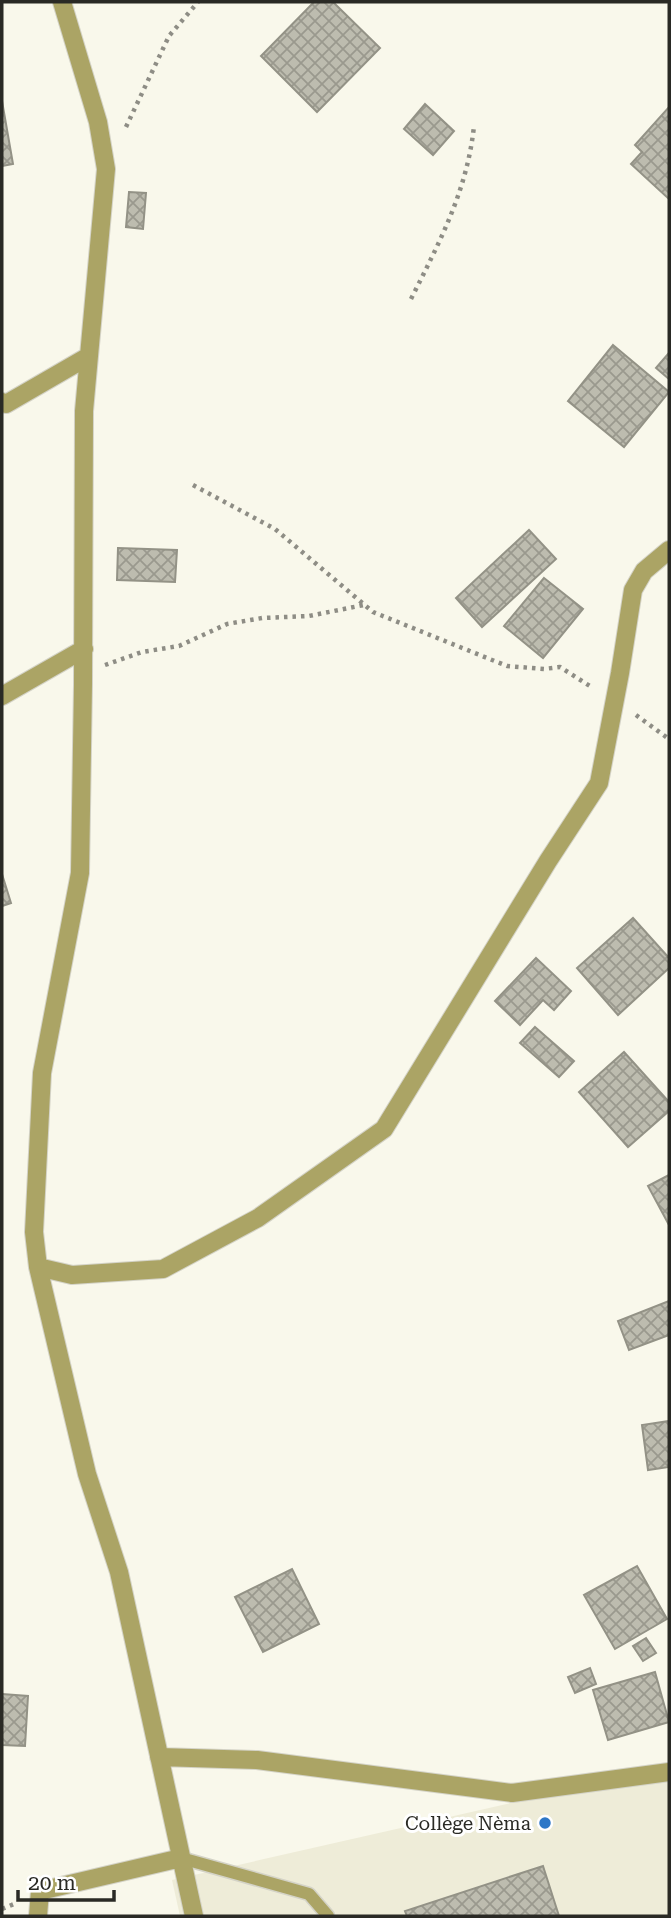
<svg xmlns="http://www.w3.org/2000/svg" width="671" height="1918" viewBox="0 0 671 1918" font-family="'Roboto Serif',serif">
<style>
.built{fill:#eeecd8}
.building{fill:url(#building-cross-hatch);stroke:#939286;stroke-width:2}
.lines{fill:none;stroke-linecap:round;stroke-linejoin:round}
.service-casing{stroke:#d4d3c7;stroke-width:15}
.minor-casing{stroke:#d4d3c7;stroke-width:20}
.path{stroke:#8e8d85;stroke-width:4.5;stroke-dasharray:3.5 5;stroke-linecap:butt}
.service{stroke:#aba465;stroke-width:12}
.minor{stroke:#aba465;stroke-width:18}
.poi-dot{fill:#2d77c7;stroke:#fff;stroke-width:2.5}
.labels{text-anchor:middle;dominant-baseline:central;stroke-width:6;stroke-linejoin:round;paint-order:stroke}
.poi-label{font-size:19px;fill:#2a2a25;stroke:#fff;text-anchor:end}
</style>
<defs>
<pattern id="building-cross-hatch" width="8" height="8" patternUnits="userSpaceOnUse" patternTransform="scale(1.75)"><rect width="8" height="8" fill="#bdbcaf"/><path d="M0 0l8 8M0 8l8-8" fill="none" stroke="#9a998e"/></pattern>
</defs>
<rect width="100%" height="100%" fill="#f9f8eb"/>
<path class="built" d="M 669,1767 L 669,1916 L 180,1916 L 172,1880 Z"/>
<path class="building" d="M 314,2 L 333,2 L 380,48 L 317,112 L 261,56 Z
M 2,101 L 13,164 L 2,166 Z
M 425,104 L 454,131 L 433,155 L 404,129 Z
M 669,107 L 669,199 L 631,164 L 642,152 L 635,145 Z
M 129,192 L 146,193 L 143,229 L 126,227 Z
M 613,345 L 669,392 L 624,447 L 568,401 Z
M 668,354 L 669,355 L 669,379 L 656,368 Z
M 529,530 L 556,559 L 482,627 L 456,598 Z
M 118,548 L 177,550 L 175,582 L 117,580 Z
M 544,578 L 583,609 L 543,658 L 504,626 Z
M 2,874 L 11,903 L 2,906 Z
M 633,918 L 669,958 L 669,968 L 618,1015 L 577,968 Z
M 536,958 L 571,991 L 554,1010 L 543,1000 L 520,1025 L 495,1001 Z
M 535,1027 L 574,1061 L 559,1077 L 520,1043 Z
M 624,1052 L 669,1102 L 669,1111 L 628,1147 L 579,1092 Z
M 669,1175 L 669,1225 L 648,1186 Z
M 669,1301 L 669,1335 L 629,1350 L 618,1321 Z
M 669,1421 L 669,1467 L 648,1470 L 642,1425 Z
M 637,1566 L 667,1619 L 615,1649 L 584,1595 Z
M 292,1569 L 319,1624 L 263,1652 L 235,1597 Z
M 646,1638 L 656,1653 L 643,1661 L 633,1646 Z
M 590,1668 L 596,1684 L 575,1693 L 568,1677 Z
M 655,1672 L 669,1722 L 608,1740 L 593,1690 Z
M 2,1694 L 28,1696 L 25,1746 L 2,1745 Z
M 543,1866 L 559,1916 L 407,1916 L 405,1911 Z"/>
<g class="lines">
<defs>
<path id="service" d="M 181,1858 L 309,1894 L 328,1916"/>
<path id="minor" d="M 62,2 L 98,122 L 106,169 L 84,411 L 83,684 L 80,873 L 42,1073 L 34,1232 L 38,1267 L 87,1474 L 119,1572 L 194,1916
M 2,402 L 6,404 L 89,356
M 2,696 L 84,649
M 38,1267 L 72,1275 L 163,1269 L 258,1218 L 384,1129 L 548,861 L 599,783 L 620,673 L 633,590 L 644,571 L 669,550
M 159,1757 L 257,1760 L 512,1793 L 669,1772
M 38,1916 L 40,1891 L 181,1858"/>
</defs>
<use href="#service" class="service-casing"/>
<use href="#minor" class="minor-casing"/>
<path class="path" d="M 126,127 L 169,36 L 198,2
M 411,299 C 440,241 467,191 474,126
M 193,485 L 275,529 L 373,612 L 507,666 L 544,669 L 560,667 L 593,688
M 105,665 L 142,652 L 179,646 L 227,624 L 262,618 L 309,616 L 364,605
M 636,715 L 669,739
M 2,1909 L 14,1904"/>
<use href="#service" class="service"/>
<use href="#minor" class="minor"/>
</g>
<circle class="poi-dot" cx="545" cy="1823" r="7"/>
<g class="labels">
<g class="poi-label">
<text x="531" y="1823">Collège Nèma</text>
</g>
</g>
<rect width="671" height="1918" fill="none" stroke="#2a2a25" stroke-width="7"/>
<path d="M18 1890v10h96v-10" fill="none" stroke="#2a2a25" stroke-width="3.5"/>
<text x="28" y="1890" font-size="21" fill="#2a2a25" stroke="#ffffff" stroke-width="5" paint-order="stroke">20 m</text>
</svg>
